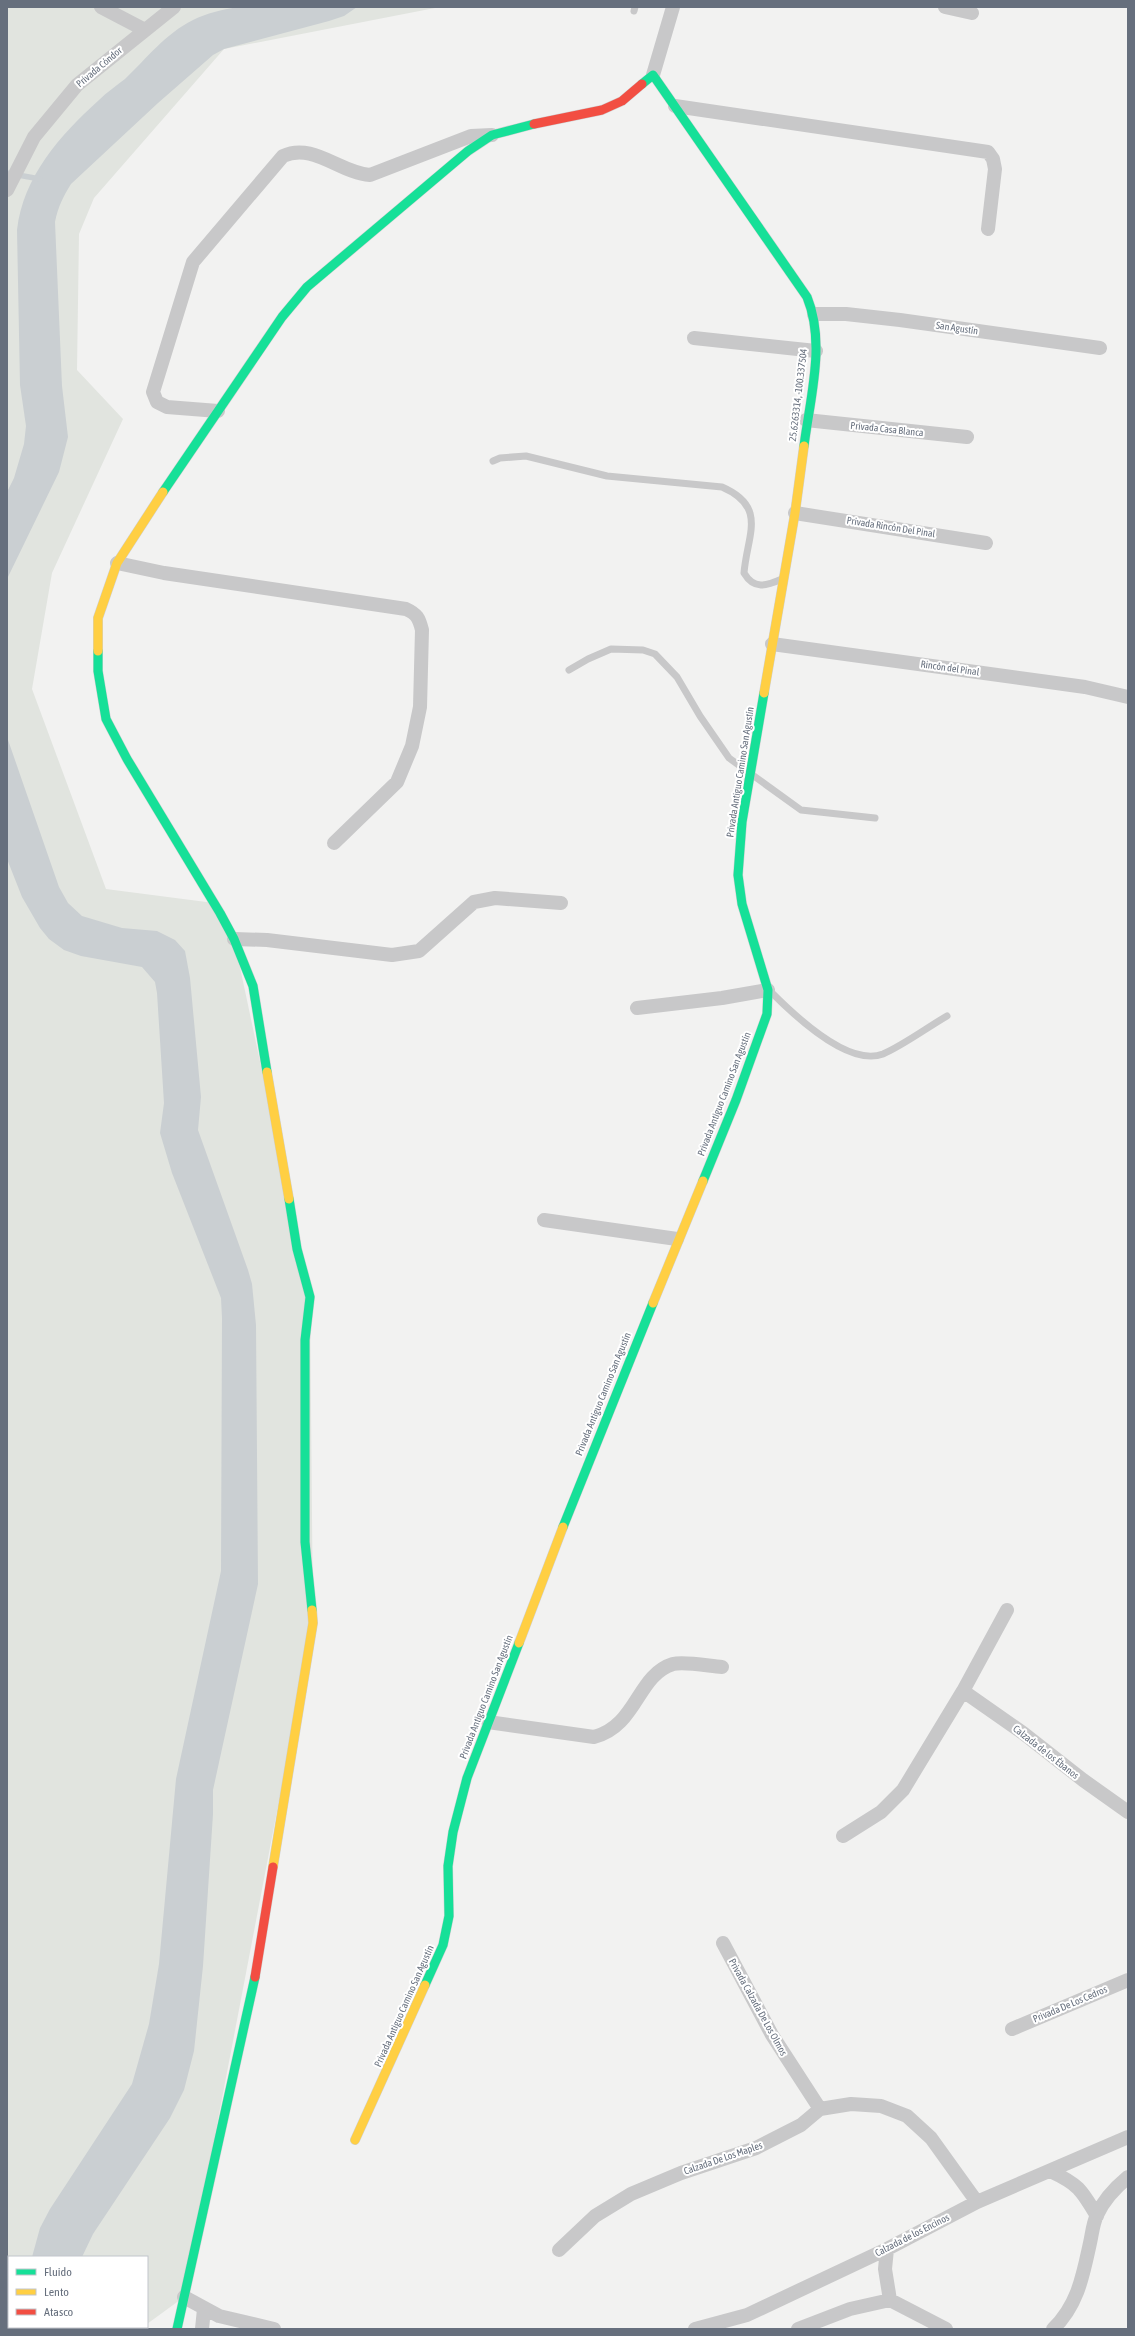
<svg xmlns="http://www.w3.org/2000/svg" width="1135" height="2336" viewBox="0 0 1135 2336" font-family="'Asap Condensed',sans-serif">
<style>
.green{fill:#e1e4df}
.water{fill:#cacfd2}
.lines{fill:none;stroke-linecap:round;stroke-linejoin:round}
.stream{stroke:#cacfd2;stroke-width:5.5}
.fast-casing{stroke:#d0d0d1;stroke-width:10}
.slow-casing{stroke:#d0d0d1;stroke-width:10}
.jam-casing{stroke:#d0d0d1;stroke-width:10}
.lane{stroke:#c8c8c9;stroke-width:7}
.street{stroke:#c8c8c9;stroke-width:14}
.fast{stroke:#16e098;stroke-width:9}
.slow{stroke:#ffcf43;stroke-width:9}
.jam{stroke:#f24e42;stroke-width:9}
.labels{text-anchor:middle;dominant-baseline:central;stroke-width:4;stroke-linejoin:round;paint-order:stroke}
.street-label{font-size:10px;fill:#666f7d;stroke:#fff}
</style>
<rect width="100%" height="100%" fill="#f2f2f1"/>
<path class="green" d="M 7,7 L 440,7 L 224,49 L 94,198 L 79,234 L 77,370 L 123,419 L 52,573 L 32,689 L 106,889 L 214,903 L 234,939 L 310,1297 L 313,1623 L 184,2297 L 147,2324 L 147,2257 L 9,2257 L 9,2327 L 143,2327 L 140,2329 L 7,2329 Z"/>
<path class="water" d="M 237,7 L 357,7 L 344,16 L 329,21 L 224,49 L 213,55 L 158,103 L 71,184 C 63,197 58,207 55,222 L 62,386 L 68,437 L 59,472 L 7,579 L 7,492 L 14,478 L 24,444 L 26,426 L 20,385 L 17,230 C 23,177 60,135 99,100 C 107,92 116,86 125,79 C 147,58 165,34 193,20 C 207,13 222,10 237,7 Z
M 7,737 L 59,887 L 68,903 L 82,916 L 122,928 L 157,931 L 175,940 L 185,951 L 190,978 L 201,1097 L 198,1130 L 248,1270 L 252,1284 L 256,1325 L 258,1584 L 213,1790 L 213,1814 L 203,1966 L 194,2051 L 184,2090 L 170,2118 L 93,2234 L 82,2257 L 32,2257 L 40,2228 L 50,2209 L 132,2084 L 149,2024 L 159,1964 L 176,1779 L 221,1571 L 222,1318 L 221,1298 L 172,1173 L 160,1133 L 164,1103 L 157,993 L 155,982 L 142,967 L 81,956 L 64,950 L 49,939 L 40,928 L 22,897 L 7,859 Z"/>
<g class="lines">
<path class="stream" d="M 7,173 L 40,179"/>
<defs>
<path id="fast" d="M 642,84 L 653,75 L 807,297 C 826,343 810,398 804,446
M 163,492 L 282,317 L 307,287 L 468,151 L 492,135 L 534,124
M 98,651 L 98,671 L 106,719 L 127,759 L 220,913 L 234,939 L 253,986 L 267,1072
M 703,1181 L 736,1100 L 767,1014 L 768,990 L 742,904 L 738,875 L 742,822 L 764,693
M 289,1199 L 297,1249 L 310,1297 L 305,1340 L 305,1542 L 312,1610
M 563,1527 L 653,1303
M 425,1985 L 443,1945 L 449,1916 L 448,1866 L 453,1832 L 467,1778 L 519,1643
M 177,2329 L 255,1977"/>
<path id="slow" d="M 98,651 L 98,618 L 117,563 L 163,492
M 764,693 L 795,513 L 804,446
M 267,1072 L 289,1199
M 653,1303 L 703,1181
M 519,1643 L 563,1527
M 273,1867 L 313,1623 L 312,1610
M 355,2140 L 425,1985"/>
<path id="jam" d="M 534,124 L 602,110 L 622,101 L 642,84
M 255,1977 L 273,1867"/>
</defs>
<use href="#fast" class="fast-casing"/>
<use href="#slow" class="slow-casing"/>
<use href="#jam" class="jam-casing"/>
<path class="lane" d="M 634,11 L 635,7
M 493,461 L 500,458 L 526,456 L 607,476 L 722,487 C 768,507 747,535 744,573 C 754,590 766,586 782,579
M 569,670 L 588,659 L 611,649 L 643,650 L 655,654 L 677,677 L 700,716 L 729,758 L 801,810 L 875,818
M 772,993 C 795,1016 849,1067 883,1054 C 902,1046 928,1027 947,1016"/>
<path class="street" d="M 101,7 L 145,30
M 945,7 L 972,13
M 653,75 L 673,7
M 675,106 L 988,152 L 993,159 L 995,169 L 988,229
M 7,190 L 34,137 L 77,85 L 174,7
M 814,314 L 846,314 L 900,320 L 1100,348
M 694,338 L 816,351
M 218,411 L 167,407 L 157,402 L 153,392 L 193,262 L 283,156 C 313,142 340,173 370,175 L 471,136 L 492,135
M 806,420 L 967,437
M 795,513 L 986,543
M 117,563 L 164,573 L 406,609 C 417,614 419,618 422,630 L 420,707 L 412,746 L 397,782 L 334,843
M 772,644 L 1085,687 L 1128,697
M 234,939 L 267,940 L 392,955 L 419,951 L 474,902 L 495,898 L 561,903
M 637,1008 L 722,998 L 768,990
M 544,1220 L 677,1239
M 963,1691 L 1023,1733 L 1083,1780 L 1128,1812
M 488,1722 L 594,1737 C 637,1726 637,1675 673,1664 C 684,1661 709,1666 722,1667
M 843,1836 L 881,1812 L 903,1790 L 963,1691 L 1007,1610
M 723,1943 L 772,2035 L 820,2109
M 1012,2029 L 1128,1980
M 1050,2171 C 1078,2184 1081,2189 1097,2216
M 887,2249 L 885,2269 L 890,2300
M 559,2250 L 595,2216 L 631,2194 L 681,2173 L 756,2148 L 801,2125 L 820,2109 L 851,2104 L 881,2106 L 907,2116 L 931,2138 L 977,2202
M 184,2297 L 219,2316 L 274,2329
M 202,2329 L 204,2309
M 695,2329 L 747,2315 L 887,2249 L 977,2202 L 1128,2137
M 798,2329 L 850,2309 L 890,2300 L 946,2329
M 1053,2329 C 1078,2305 1083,2275 1090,2243 C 1092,2234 1093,2223 1097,2215 C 1103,2201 1116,2187 1128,2177"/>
<use href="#fast" class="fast"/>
<use href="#slow" class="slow"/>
<use href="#jam" class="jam"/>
</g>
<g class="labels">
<g class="street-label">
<text transform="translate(99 67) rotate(-40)">Privada Cóndor</text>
<text transform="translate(957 328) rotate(8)">San Agustín</text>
<text transform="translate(798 395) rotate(-83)">25.6263314, -100.337504</text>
<text transform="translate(887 429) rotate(6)">Privada Casa Blanca</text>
<text transform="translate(891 527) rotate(9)">Privada Rincón Del Pinal</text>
<text transform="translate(950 668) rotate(8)">Rincón del Pinal</text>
<text transform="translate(740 772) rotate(-81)">Privada Antiguo Camino San Agustín</text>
<text transform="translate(724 1094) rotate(-69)">Privada Antiguo Camino San Agustín</text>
<text transform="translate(603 1394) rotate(-68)">Privada Antiguo Camino San Agustín</text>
<text transform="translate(486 1697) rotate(-69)">Privada Antiguo Camino San Agustín</text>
<text transform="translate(1046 1752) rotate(38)">Calzada de los Ébanos</text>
<text transform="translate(1070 2004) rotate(-23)">Privada De Los Cedros</text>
<text transform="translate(404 2006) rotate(-66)">Privada Antiguo Camino San Agustín</text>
<text transform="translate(758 2007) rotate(61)">Privada Calzada De Los Olmos</text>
<text transform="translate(723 2158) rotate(-19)">Calzada De Los Maples</text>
<text transform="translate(912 2235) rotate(-27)">Calzada de los Encinos</text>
</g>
</g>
<rect width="1135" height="2336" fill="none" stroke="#666f7d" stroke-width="16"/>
<rect x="8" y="2256" width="140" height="72" fill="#ffffff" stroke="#c2c5cb"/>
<rect x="16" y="2269" width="20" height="6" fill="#16e098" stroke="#c2c5cb"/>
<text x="44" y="2276" font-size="12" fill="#666f7d">Fluido</text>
<rect x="16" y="2289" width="20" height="6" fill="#ffcf43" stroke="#c2c5cb"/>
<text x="44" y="2296" font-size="12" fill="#666f7d">Lento</text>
<rect x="16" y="2309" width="20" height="6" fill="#f24e42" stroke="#c2c5cb"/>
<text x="44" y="2316" font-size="12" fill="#666f7d">Atasco</text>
</svg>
